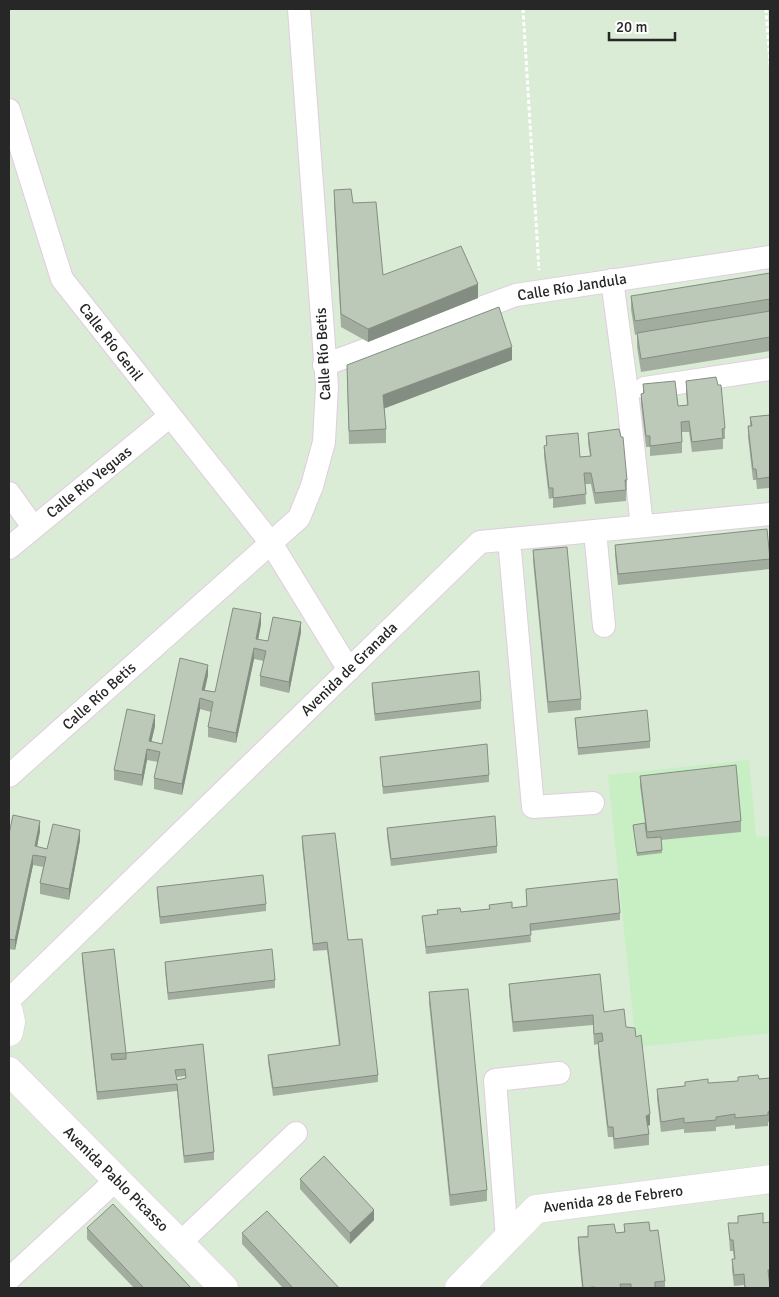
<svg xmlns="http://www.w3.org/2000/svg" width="779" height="1297" viewBox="0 0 779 1297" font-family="Signika,sans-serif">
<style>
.education{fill:#c7efc3}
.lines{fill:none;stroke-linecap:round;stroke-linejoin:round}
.minor-casing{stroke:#e2cce1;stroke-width:24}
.tertiary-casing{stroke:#e2cce1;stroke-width:29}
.path{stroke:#fff;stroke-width:3;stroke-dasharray:4 2.5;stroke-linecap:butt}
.minor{stroke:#fff;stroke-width:22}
.tertiary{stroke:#fff;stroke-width:28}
.wall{fill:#a2ad9f;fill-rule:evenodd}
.shaded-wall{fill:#848d82}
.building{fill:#bcc9b9;stroke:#848d82;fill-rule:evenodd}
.labels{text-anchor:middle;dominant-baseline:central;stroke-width:4;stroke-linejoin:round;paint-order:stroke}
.street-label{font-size:15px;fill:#272727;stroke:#fff}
</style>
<rect width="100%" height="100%" fill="#daebd6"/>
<path class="education" d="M 749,760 L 756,837 L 770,836 L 770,1033 L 636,1047 L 608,775 Z"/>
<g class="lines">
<defs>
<path id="minor" d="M 9,110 L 62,279 L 271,543 L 349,670
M 612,280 L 627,391 L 642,526
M 324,365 L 516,295 L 770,257
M 645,388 L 770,369
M 9,493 L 33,527
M 595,531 L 604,626
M 509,539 L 533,807 L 593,803
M 9,548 L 170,416
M 9,776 L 299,518 L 312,486 L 324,442 L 327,386 L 299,9
M 9,1000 L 480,542 L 770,514
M 507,1239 L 495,1080 L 559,1073
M 180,1243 L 296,1133
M 9,1279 L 116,1180"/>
<path id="tertiary" d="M 9,1012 L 11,1022 L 9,1032
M 9,1071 L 224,1288
M 459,1288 L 536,1209 L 770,1179"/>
</defs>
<use href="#minor" class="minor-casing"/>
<use href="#tertiary" class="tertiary-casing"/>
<path class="path" d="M 523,9 L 539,270
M 766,9 L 770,65"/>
<use href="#minor" class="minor"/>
<use href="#tertiary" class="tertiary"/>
</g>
<path class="wall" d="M 334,190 L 353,203 L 383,275 L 478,298 L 368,342 L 341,327 L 334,203 Z
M 770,273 L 770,351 L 641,372 L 637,347 L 637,334 L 635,335 L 631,309 L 631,296 Z
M 512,360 L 384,408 L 386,429 L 386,443 L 349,444 L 347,378 Z
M 686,381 L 725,428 L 725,439 L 723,439 L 723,449 L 692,452 L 689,432 L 682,432 L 682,453 L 650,456 L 650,447 L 646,447 L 641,404 L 641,394 L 643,393 L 643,384 L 678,406 L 687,405 L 686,392 Z
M 770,415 L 770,488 L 757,489 L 756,480 L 753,480 L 748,437 L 748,426 L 750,426 L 750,417 Z
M 588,433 L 627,480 L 626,501 L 595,504 L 591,484 L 585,484 L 586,504 L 553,508 L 553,498 L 549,499 L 544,456 L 544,446 L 546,445 L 546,436 L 580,457 L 590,456 L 588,443 Z
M 615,545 L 770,559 L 770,569 L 618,585 L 615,555 Z
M 533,550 L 581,699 L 581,710 L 548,713 L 533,561 Z
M 261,624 L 258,640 L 268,641 L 301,632 L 289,693 L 260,686 L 260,676 L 264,661 L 254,659 L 236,743 L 208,737 L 208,727 L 211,712 L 200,709 L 182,795 L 154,789 L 154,778 L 158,762 L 147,760 L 142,786 L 114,780 L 114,770 L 155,726 L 151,742 L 162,744 L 208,675 L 205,690 L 215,692 Z
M 372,683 L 481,701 L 481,709 L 375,721 L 372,691 Z
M 575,718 L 650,741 L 650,748 L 578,755 Z
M 380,757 L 489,775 L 489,782 L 383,794 Z
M 640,776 L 741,821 L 741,832 L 661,840 L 662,853 L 637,856 L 633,825 L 645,823 L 640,786 Z
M 387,828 L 497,846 L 497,853 L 391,866 L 387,836 Z
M 40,831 L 37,847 L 47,849 L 80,840 L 69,900 L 40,894 L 40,883 L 43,867 L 33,865 L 15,950 L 9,949 L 9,834 Z
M 302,836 L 348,940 L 378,1075 L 378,1082 L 273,1096 L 268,1062 L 268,1055 L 339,1046 L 327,950 L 313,951 L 302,844 Z
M 157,887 L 266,904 L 266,911 L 160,924 L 157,894 Z
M 526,889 L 620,913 L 620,920 L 530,931 L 531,942 L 426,954 L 422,916 L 489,909 L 489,905 L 512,908 L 527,906 Z
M 82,953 L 126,1053 L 203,1044 L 214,1152 L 214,1160 L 184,1163 L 177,1091 L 97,1100 L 82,960 ZM 185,1076 L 186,1078 L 177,1080 L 177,1077 Z
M 165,962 L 275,980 L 275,988 L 168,1000 L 165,970 Z
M 509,984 L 604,1012 L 626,1027 L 636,1037 L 650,1125 L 648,1126 L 649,1134 L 649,1145 L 614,1149 L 613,1137 L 608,1137 L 598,1052 L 598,1044 L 594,1045 L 593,1025 L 513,1032 L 509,994 Z
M 429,992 L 487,1190 L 487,1201 L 450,1206 L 429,1003 Z
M 770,1078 L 770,1122 L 768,1122 L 768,1126 L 735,1129 L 735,1125 L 716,1127 L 716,1131 L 684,1133 L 684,1129 L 661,1132 L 657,1099 L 657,1089 Z
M 300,1179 L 374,1220 L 350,1244 L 300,1189 Z
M 770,1222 L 770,1280 L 769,1280 L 770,1288 L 744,1288 L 744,1285 L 734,1286 L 732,1270 L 732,1259 L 734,1259 L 733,1251 L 730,1251 L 728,1223 Z
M 624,1224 L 650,1231 L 665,1281 L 665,1288 L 582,1288 L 578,1248 L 578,1237 L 624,1232 Z
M 87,1228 L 191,1288 L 134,1288 L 87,1239 Z
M 242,1233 L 339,1288 L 283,1288 L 242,1244 Z"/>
<path class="shaded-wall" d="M 478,284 L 478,298 L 368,342 L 368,329 Z
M 512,347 L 512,360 L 383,409 L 383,395 Z
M 261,613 L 261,624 L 256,650 L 256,639 Z
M 301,622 L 301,632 L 289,693 L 289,682 Z
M 254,648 L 254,659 L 236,743 L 236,733 Z
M 208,665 L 208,675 L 202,700 L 202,690 Z
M 200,698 L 200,709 L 182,795 L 182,784 Z
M 155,715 L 155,726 L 149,752 L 149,741 Z
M 147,749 L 147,760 L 142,786 L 142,775 Z
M 40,821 L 40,831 L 35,857 L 35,846 Z
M 80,830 L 80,840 L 69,900 L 69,889 Z
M 33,855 L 33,865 L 15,950 L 15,940 Z
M 650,1114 L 650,1125 L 646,1126 L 646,1116 Z
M 374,1210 L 374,1220 L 350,1244 L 350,1233 Z"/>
<path class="building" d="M 351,189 L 353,203 L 376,202 L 383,275 L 461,246 L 478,284 L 368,329 L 341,314 L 334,190 Z
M 770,273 L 770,299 L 635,321 L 631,296 Z
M 499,307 L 512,347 L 383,395 L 386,429 L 349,431 L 347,365 Z
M 770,311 L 770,337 L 641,359 L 637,333 Z
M 716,377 L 718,385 L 721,385 L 725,428 L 722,429 L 723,438 L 692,442 L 689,421 L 681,422 L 682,442 L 650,446 L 650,436 L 646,436 L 641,394 L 644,393 L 643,384 L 675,381 L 678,406 L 688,405 L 686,381 Z
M 770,415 L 770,477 L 757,479 L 756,469 L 753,469 L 748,426 L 752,426 L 750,417 Z
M 619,429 L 621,437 L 623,437 L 627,480 L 625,480 L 626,490 L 595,493 L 591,473 L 584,473 L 586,494 L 553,498 L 553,488 L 549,488 L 544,446 L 547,445 L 546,436 L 578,433 L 580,457 L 591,456 L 588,433 Z
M 767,529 L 770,559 L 618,574 L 615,545 Z
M 567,547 L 581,699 L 548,702 L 533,550 Z
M 233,608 L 261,613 L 256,639 L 268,641 L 273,617 L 301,622 L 289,682 L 260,676 L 266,651 L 254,648 L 236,733 L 208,727 L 213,702 L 200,698 L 182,784 L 154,778 L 160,752 L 147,749 L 142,775 L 114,770 L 127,709 L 155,715 L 149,741 L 162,744 L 180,658 L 208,665 L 202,690 L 215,692 Z
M 479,671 L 481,701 L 375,714 L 372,683 Z
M 647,710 L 650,741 L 578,748 L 575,718 Z
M 487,744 L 489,775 L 383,787 L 380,757 Z
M 736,765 L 741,821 L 647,832 L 640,776 Z
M 13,815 L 40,821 L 35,846 L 47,849 L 53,824 L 80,830 L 69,889 L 40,883 L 46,857 L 33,855 L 15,940 L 9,939 L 9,834 Z
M 495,816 L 497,846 L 391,859 L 387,828 Z
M 645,823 L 647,838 L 661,837 L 662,850 L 637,853 L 633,825 Z
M 335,833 L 348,940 L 362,939 L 378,1075 L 273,1088 L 268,1055 L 340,1045 L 327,942 L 313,944 L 302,836 Z
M 263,875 L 266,904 L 160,917 L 157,887 Z
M 617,879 L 620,913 L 530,924 L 531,935 L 426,947 L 422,916 L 438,914 L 437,910 L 460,908 L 461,912 L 490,909 L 489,905 L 512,902 L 512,908 L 527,906 L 526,889 Z
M 114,949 L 126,1053 L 111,1054 L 112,1060 L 126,1059 L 126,1053 L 203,1044 L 214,1152 L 184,1156 L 177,1084 L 97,1092 L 82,953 ZM 185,1069 L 186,1078 L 177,1080 L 175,1070 Z
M 272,949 L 275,980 L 168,993 L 165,962 Z
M 600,974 L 604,1012 L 624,1009 L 626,1027 L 635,1028 L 636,1037 L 641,1035 L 650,1114 L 646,1116 L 649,1134 L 614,1139 L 613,1127 L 608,1127 L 598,1042 L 603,1041 L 602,1033 L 594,1034 L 593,1015 L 513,1022 L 509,984 Z
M 468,989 L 487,1190 L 450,1195 L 429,992 Z
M 758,1075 L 759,1079 L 770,1078 L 770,1111 L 768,1112 L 768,1115 L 735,1118 L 735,1114 L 716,1117 L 716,1120 L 684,1123 L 684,1118 L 661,1122 L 657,1089 L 685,1086 L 685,1082 L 708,1079 L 708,1083 L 738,1081 L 738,1077 Z
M 324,1156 L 374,1210 L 350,1233 L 300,1179 Z
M 113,1204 L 191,1288 L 144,1288 L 87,1228 Z
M 267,1211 L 339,1288 L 293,1288 L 242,1233 Z
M 763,1213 L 763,1223 L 770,1222 L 770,1270 L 768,1270 L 770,1288 L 745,1288 L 744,1274 L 734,1275 L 732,1259 L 735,1259 L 733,1240 L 730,1240 L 728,1223 L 738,1223 L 738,1216 Z
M 649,1222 L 650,1231 L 658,1230 L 665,1281 L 655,1282 L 655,1288 L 631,1288 L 631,1284 L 620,1284 L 621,1288 L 594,1288 L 594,1287 L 583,1288 L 578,1237 L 588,1237 L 588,1226 L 614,1224 L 616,1233 L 625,1232 L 624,1224 Z"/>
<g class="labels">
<g class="street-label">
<text transform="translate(572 287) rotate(-9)">Calle Río Jandula</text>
<text transform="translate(111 342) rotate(52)">Calle Río Genil</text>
<text transform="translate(323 354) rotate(-93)">Calle Río Betis</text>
<text transform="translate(89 482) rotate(-39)">Calle Río Yeguas</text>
<text transform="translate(349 669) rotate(-44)">Avenida de Granada</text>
<text transform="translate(99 696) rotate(-42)">Calle Río Betis</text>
<text transform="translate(116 1179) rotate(45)">Avenida Pablo Picasso</text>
<text transform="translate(613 1199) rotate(-7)">Avenida 28 de Febrero</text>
</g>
</g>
<rect width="779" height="1297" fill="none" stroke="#272727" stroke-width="20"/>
<path d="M609 32v8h66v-8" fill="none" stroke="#272727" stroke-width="2.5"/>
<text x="616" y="32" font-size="15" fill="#272727" stroke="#ffffff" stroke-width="4" paint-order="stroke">20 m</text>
</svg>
